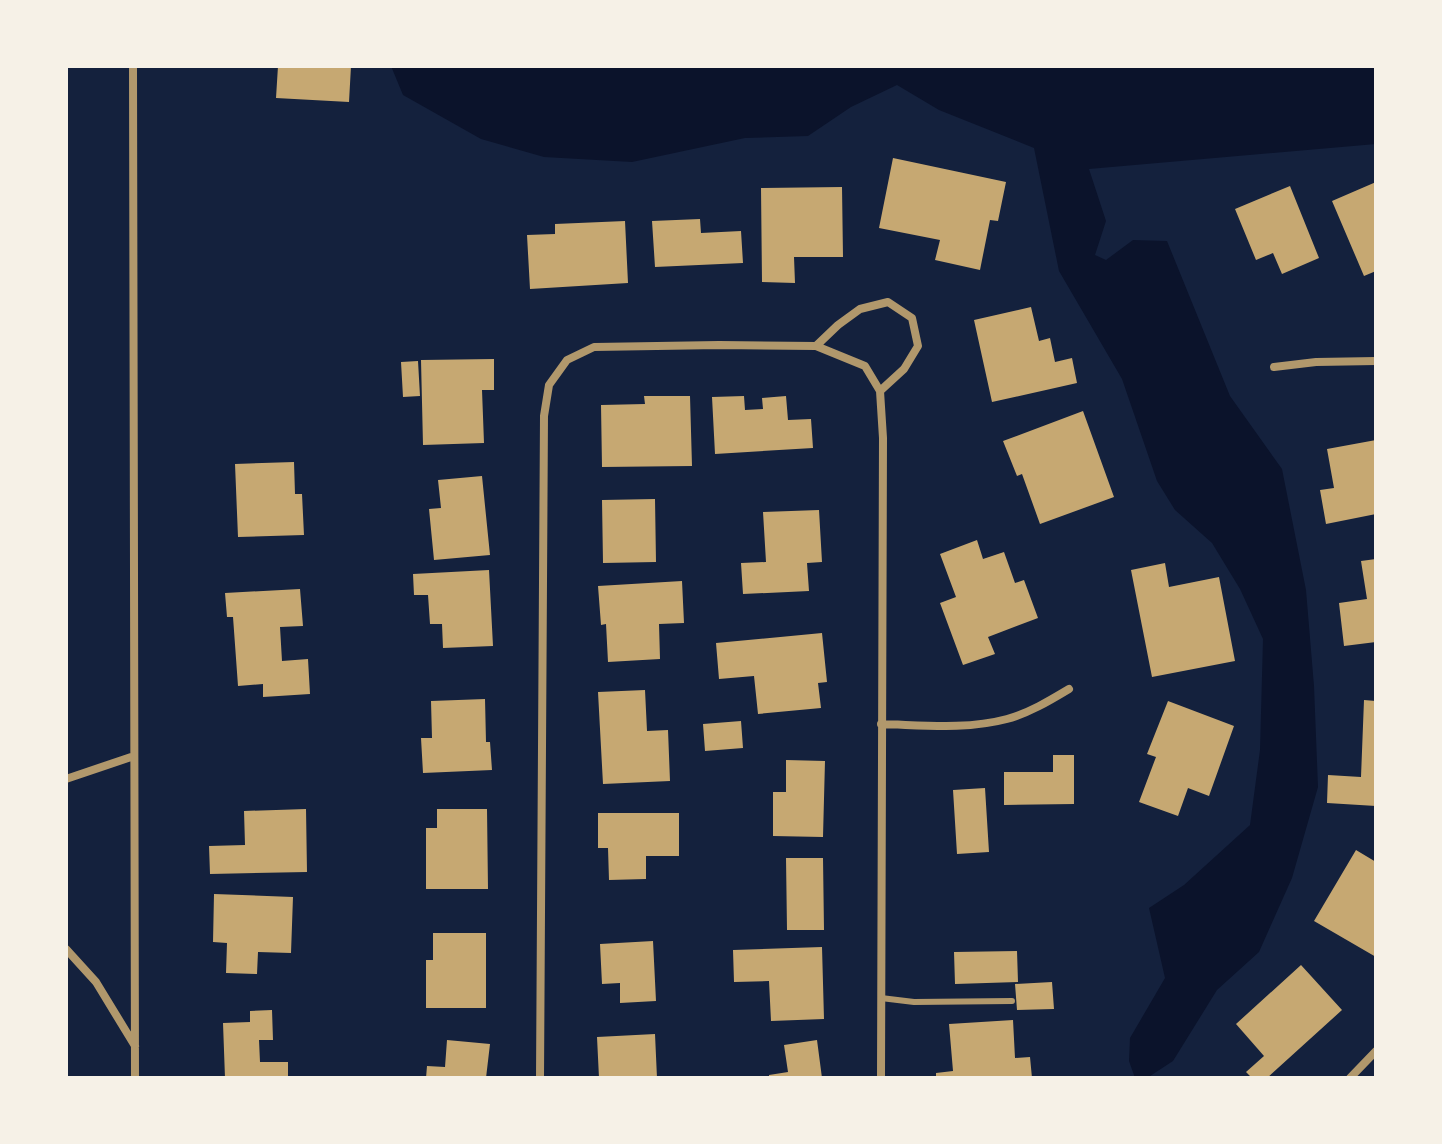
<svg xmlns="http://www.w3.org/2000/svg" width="1442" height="1144" viewBox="0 0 1442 1144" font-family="'Fira Sans Condensed',sans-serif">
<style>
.water{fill:#0b132b}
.building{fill:#c6a872}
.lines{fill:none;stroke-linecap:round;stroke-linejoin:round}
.service{stroke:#b1986c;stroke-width:6}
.minor{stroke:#b1986c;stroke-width:8}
</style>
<rect width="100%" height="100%" fill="#14213d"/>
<path class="water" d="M 391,66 L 1376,66 L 1376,144 L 1089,169 L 1106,221 L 1095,255 L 1106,260 L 1133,240 L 1167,241 L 1230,396 L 1282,469 L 1306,590 L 1314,686 L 1318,787 L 1292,878 L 1259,952 L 1217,990 L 1173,1061 L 1147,1078 L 1135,1078 L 1129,1061 L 1130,1038 L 1165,978 L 1149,908 L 1184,885 L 1250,825 L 1260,750 L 1263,639 L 1240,589 L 1212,543 L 1175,510 L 1157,481 L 1122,379 L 1059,271 L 1034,148 L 939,110 L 897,85 L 851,107 L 808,136 L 745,138 L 632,162 L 544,157 L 481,139 L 403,95 Z"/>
<path class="building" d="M 278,66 L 351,66 L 349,102 L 276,98 Z
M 893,158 L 1006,182 L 998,221 L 990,220 L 980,270 L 935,260 L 940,240 L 879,228 Z
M 1376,182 L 1376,271 L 1364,276 L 1332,201 Z
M 1290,186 L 1319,258 L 1282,274 L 1273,253 L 1256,260 L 1235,209 Z
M 842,187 L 843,257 L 794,257 L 795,283 L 762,282 L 761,188 Z
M 700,219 L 701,233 L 741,231 L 743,263 L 655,267 L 652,221 Z
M 625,221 L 628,283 L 530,289 L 527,235 L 555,234 L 555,224 Z
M 1031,307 L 1039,341 L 1050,338 L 1055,362 L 1072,358 L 1077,383 L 992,402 L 974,320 Z
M 494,359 L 494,390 L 482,390 L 484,443 L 423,445 L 421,360 Z
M 418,361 L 420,396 L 403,397 L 401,362 Z
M 644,396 L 690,396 L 692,466 L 602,467 L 601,405 L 645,404 Z
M 744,396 L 745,410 L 763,409 L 762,398 L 786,396 L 788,420 L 811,419 L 813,448 L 715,454 L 712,397 Z
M 1083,411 L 1114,497 L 1040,524 L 1022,474 L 1017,476 L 1003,441 Z
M 1376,440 L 1376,514 L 1326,524 L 1320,490 L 1334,488 L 1327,449 Z
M 294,462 L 295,494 L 302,494 L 304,535 L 238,537 L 235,464 Z
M 482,476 L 490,555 L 434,560 L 429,509 L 441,508 L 438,480 Z
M 655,499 L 656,562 L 603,563 L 602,500 Z
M 819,510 L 822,562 L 807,563 L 809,591 L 743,594 L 741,563 L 766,562 L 763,512 Z
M 977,540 L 983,559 L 1004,552 L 1015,583 L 1024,580 L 1038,618 L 988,637 L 995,654 L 963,665 L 940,603 L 956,597 L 940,554 Z
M 1376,559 L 1376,642 L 1344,646 L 1339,603 L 1367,599 L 1361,561 Z
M 1165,563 L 1169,587 L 1219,577 L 1235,661 L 1152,677 L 1131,570 Z
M 489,570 L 493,646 L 443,648 L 442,624 L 430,624 L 428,595 L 414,595 L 413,574 Z
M 682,581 L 684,623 L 659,624 L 660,659 L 608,662 L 606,624 L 601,625 L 598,586 Z
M 300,589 L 303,626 L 280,627 L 282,661 L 308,659 L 310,694 L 263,697 L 263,684 L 238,686 L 233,617 L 227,617 L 225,593 Z
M 822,633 L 827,682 L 818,683 L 821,708 L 758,714 L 754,676 L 719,679 L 716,643 Z
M 645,690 L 647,731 L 668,730 L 670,781 L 603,784 L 598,692 Z
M 485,699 L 486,742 L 490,742 L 492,770 L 423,773 L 421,738 L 432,738 L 431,701 Z
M 1364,700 L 1376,701 L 1376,806 L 1327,803 L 1328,775 L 1361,777 Z
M 1168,701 L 1234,726 L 1209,796 L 1188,788 L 1178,816 L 1139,802 L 1156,757 L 1147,754 Z
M 741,721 L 743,748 L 705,751 L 703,724 Z
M 1053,755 L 1074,755 L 1074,804 L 1004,805 L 1004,772 L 1053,772 Z
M 786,760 L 825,761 L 823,837 L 773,836 L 773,792 L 786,792 Z
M 985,788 L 989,852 L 957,854 L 953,790 Z
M 306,809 L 307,872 L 210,874 L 209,846 L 245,845 L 244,811 Z
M 437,809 L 487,809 L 488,889 L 426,889 L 426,828 L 437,828 Z
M 598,813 L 679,813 L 679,856 L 646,856 L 646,879 L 609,880 L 608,848 L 598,848 Z
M 1356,850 L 1376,862 L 1376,957 L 1314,921 Z
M 786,858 L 823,858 L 824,930 L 787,930 Z
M 214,894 L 293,897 L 291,953 L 258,952 L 257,974 L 226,973 L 227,943 L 213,942 Z
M 433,933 L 486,933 L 486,1008 L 426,1008 L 426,960 L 433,960 Z
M 653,941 L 656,1001 L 620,1003 L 620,983 L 602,984 L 600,944 Z
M 822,947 L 824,1019 L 771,1021 L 769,981 L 734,982 L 733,950 Z
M 1017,951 L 1018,982 L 955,984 L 954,952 Z
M 1301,965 L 1342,1010 L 1267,1078 L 1252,1078 L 1246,1072 L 1264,1056 L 1236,1024 Z
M 1052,982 L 1054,1009 L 1017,1010 L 1015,984 Z
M 272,1010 L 273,1040 L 259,1040 L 260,1062 L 288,1062 L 288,1078 L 225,1078 L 223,1023 L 250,1022 L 250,1011 Z
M 1013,1020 L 1015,1058 L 1030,1057 L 1032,1078 L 936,1078 L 936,1073 L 953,1071 L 949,1024 Z
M 655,1034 L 657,1078 L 599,1078 L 597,1037 Z
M 447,1040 L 490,1044 L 486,1078 L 426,1078 L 427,1066 L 445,1067 Z
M 817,1040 L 822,1078 L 769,1078 L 769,1075 L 788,1072 L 784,1045 Z"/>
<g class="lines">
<path class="service" d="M 881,998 L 914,1002 L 1012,1001"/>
<path class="minor" d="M 133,66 L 135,1078
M 816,346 L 838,325 L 860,309 L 888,302 L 912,318 L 918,346 L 904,369 L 880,391
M 1274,367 L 1316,362 L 1376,361
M 881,724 C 922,725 966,730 1007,719 C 1029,713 1049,701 1069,689
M 66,779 L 134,756
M 66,949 L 96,982 L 135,1046
M 540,1078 L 544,416 L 549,385 L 567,360 L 594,347 L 719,345 L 816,346 L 865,366 L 880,391 L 883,438 L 881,1078
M 1350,1078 L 1376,1051"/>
</g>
<rect width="1442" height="1144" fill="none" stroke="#f6f1e7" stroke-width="136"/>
</svg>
